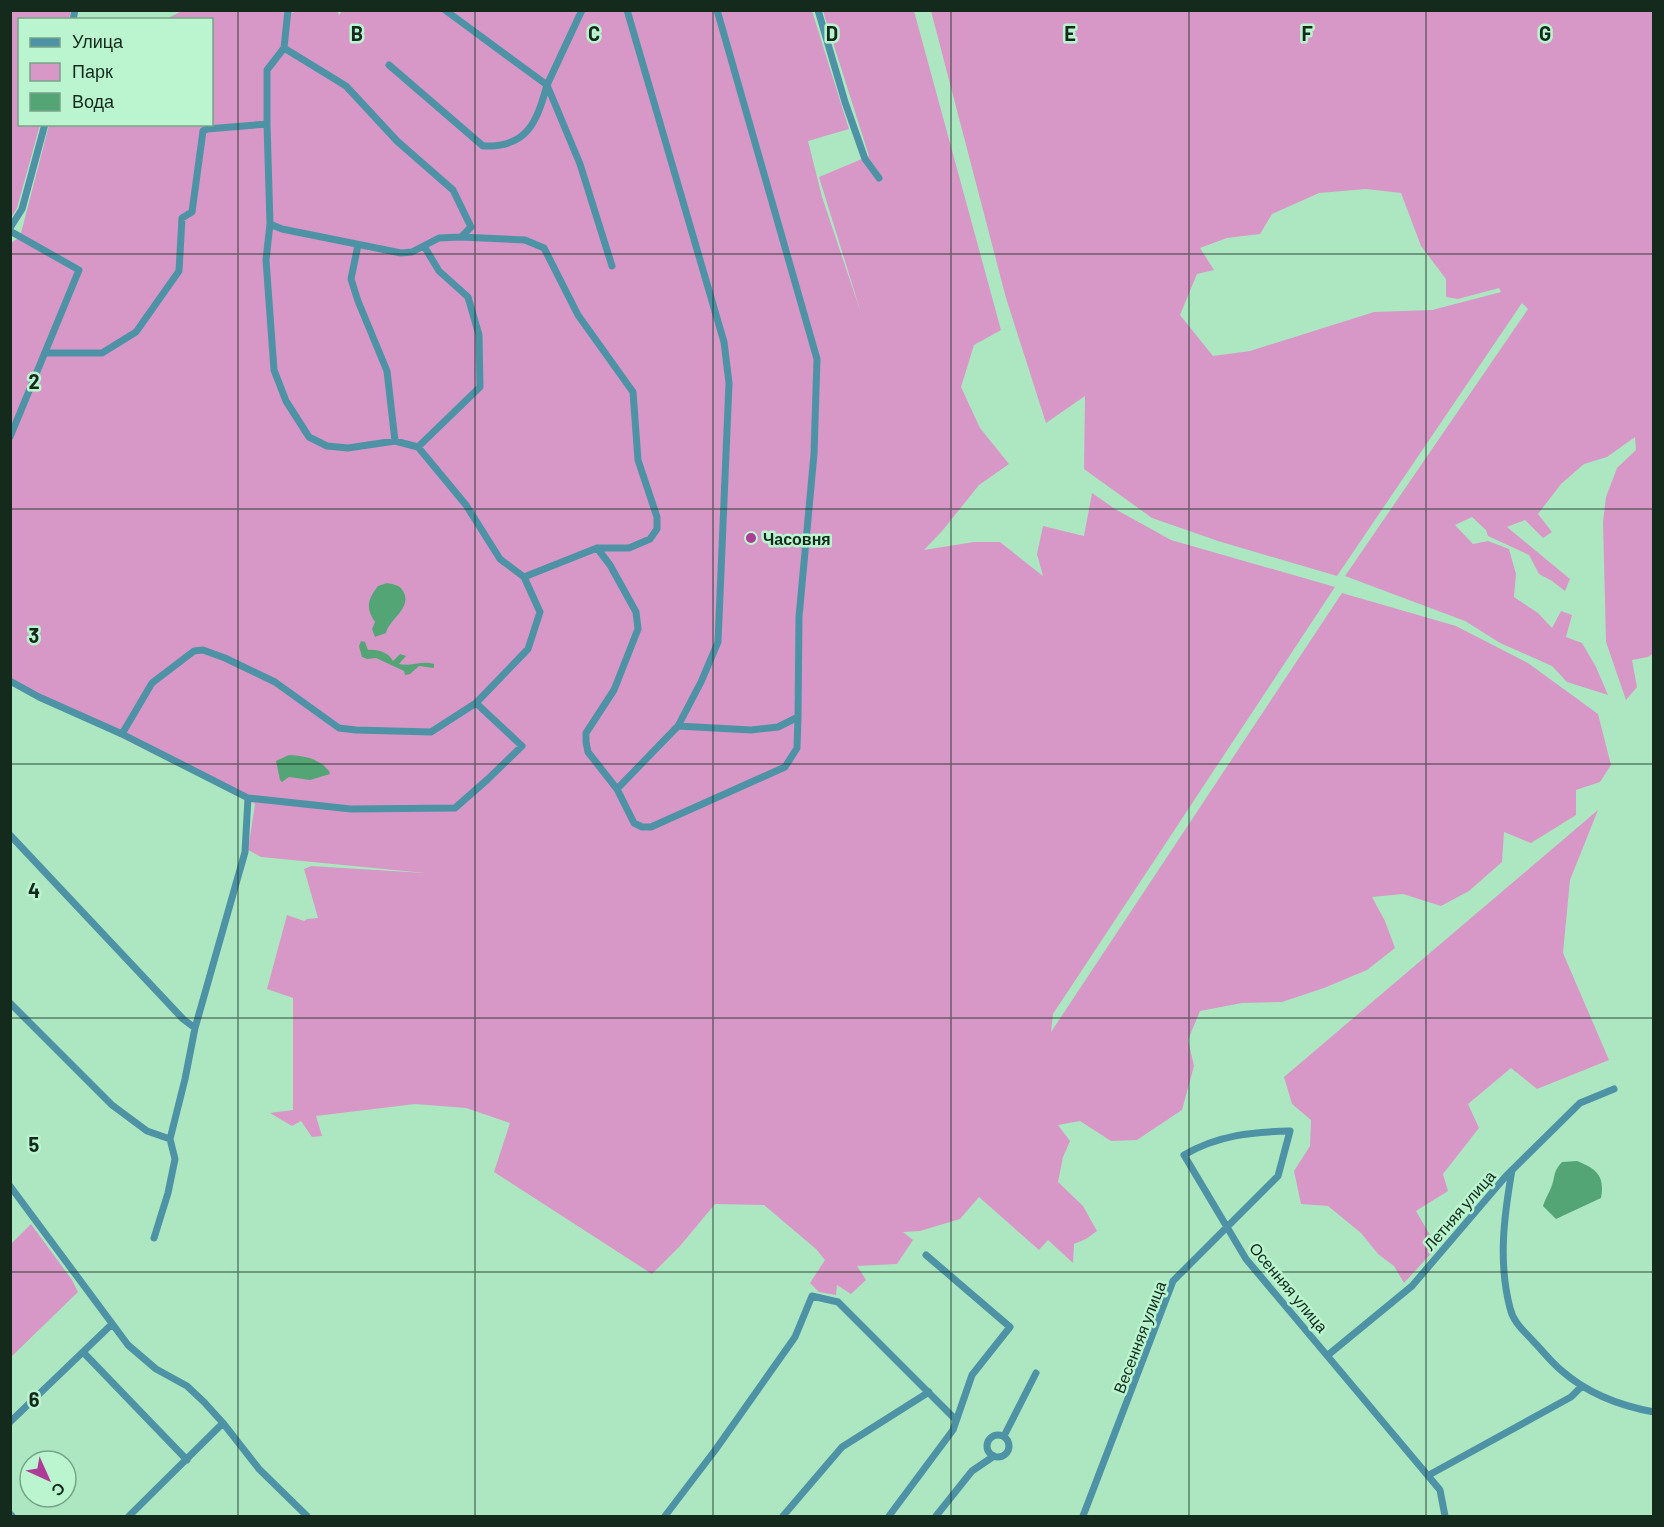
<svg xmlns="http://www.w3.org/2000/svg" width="1664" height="1527" viewBox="0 0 1664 1527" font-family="Barlow,sans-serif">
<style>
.green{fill:#d898c7;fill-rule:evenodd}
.water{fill:#54a576}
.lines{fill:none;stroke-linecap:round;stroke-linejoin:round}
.street{stroke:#4e93a5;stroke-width:7}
.grid{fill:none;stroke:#132a1d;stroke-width:1.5;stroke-opacity:0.55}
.poi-dot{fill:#ae3c97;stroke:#baf5cf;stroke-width:2}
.labels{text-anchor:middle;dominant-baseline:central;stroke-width:5;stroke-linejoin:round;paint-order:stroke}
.poi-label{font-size:16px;font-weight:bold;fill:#132a1d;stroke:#baf5cf;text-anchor:start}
.street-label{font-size:16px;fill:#132a1d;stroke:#baf5cf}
.grid-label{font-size:20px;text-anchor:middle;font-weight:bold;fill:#132a1d;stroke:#baf5cf;stroke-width:5;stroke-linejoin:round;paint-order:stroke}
</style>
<rect width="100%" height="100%" fill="#ade7c2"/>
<path class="green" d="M 11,10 L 71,11 L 69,19 L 20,20 L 20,124 L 40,125 L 17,208 L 11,218 Z
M 184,10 L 291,10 L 292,13 L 301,10 L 337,10 L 339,15 L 343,10 L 812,11 L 849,129 L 808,141 L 822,197 L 862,316 L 819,177 L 869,156 L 823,11 L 914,11 L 1001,330 L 974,345 L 961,387 L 980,428 L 1009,464 L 979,485 L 943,530 L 924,550 L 974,542 L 1000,542 L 1043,576 L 1037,554 L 1043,526 L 1084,536 L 1092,493 L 1115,509 L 1171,540 L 1335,587 L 1053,1014 L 1051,1032 L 1342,593 L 1456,626 L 1528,663 L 1598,714 L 1611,765 L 1600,782 L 1576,790 L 1576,815 L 1531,843 L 1504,832 L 1502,862 L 1469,891 L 1441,906 L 1403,894 L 1372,897 L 1385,921 L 1395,948 L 1367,970 L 1324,988 L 1282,1002 L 1242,1003 L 1200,1011 L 1188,1040 L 1194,1066 L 1182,1110 L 1137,1140 L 1111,1141 L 1080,1121 L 1058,1125 L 1070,1141 L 1063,1157 L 1058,1182 L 1083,1206 L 1097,1231 L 1086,1239 L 1074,1244 L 1073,1263 L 1048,1240 L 1039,1250 L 979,1197 L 960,1219 L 920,1231 L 903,1232 L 913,1240 L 897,1264 L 857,1266 L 866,1280 L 851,1294 L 837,1285 L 836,1295 L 819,1292 L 810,1283 L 825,1260 L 816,1249 L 764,1205 L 715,1204 L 680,1246 L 652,1274 L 494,1172 L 510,1123 L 466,1108 L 415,1104 L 316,1116 L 322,1136 L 312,1137 L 301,1121 L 292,1126 L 270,1113 L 293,1110 L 293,998 L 267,989 L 287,915 L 304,921 L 307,919 L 318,918 L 304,869 L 311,866 L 425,873 L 261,857 L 248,850 L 255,804 L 17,686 L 11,680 L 11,243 L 20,237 L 49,125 L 212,124 L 212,20 L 166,19 Z
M 931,11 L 1653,11 L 1654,653 L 1648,657 L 1632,660 L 1637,687 L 1626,700 L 1606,642 L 1603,522 L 1606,497 L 1617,468 L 1636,450 L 1635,437 L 1607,457 L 1584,464 L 1561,484 L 1538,514 L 1552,532 L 1543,538 L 1525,520 L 1507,527 L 1570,579 L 1565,591 L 1552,581 L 1539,574 L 1529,555 L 1488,536 L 1486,530 L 1472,517 L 1455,525 L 1473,544 L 1488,541 L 1509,549 L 1516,574 L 1514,597 L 1538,613 L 1552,628 L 1561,611 L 1572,615 L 1566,637 L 1582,643 L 1596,667 L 1608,695 L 1567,682 L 1552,666 L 1500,643 L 1465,621 L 1345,576 L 1528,309 L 1522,303 L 1337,576 L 1218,541 L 1152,518 L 1084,469 L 1085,396 L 1046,423 L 1006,298 ZM 1366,189 L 1401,193 L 1421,246 L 1446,279 L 1446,297 L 1458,299 L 1499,288 L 1501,292 L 1432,310 L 1374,312 L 1250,351 L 1213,356 L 1180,315 L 1197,274 L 1214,270 L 1200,248 L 1227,238 L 1260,234 L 1272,214 L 1319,193 Z
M 1598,810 L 1570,880 L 1563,953 L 1609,1060 L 1537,1089 L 1511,1068 L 1468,1104 L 1479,1128 L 1443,1174 L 1448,1191 L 1416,1211 L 1437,1247 L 1404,1283 L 1394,1266 L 1378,1254 L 1361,1233 L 1328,1206 L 1301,1204 L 1294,1171 L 1310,1146 L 1311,1120 L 1292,1104 L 1284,1077 Z
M 31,1224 L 72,1280 L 78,1292 L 11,1357 L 11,1244 Z"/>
<path class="water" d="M 387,583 C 393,584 400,585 403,591 C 413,608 389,619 386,633 L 375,637 L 372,629 L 375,622 C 365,608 368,599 378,586 Z
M 361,641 L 365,642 L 368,650 C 378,649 388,652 393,661 L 400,654 L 406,656 L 399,664 C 411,667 422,660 434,664 L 434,668 L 419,666 L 410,674 L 405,675 L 404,671 L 376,658 L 367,659 L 362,657 L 359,646 Z
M 289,755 C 305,756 318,758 329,771 L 330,774 L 310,780 L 289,777 L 282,782 L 280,780 L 276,761 Z
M 1577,1161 C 1597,1169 1605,1176 1601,1198 L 1556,1219 L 1543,1206 C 1545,1199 1548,1195 1551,1188 C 1556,1176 1552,1173 1562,1162 Z"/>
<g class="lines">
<path class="street" d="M 288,10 L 284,48 L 346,86 L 397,141 L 453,190 L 471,227 L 461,237 L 525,240 L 544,248 L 578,315 L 633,392 L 638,460 L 657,517 L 657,529 L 650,539 L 629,548 L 597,548 L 524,577
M 582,10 L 547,85 L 580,164 L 612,266
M 818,10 L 845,102 L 865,159 L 879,178
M 73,20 L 75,10
M 389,65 L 483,146 C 528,148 537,121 547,85 L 445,10
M 270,224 L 282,229 L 401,253 L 412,252 L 439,238 L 461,237
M 10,228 L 22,209 L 45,124
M 10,231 L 79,270 L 10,437
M 358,245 L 351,279 L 358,301 L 387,371 L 395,441
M 45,353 L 102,353 L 136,332 L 179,271 L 182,218 L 192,212 L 203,131 L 207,129 L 267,124
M 418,447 L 480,387 L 479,335 L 468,297 L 439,271 L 424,246
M 597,548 L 610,565 L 636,612 L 638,629 L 614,690 L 586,733 L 586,742 L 588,752 L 617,789 L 634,823 L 642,827 L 651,827 L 785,767 L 797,748 L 798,717
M 10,681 L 39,697 L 122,734 L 248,798 L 351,809 L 455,808 L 488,779 L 522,746 L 476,703
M 678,726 L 751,730 L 778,727 L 798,717 L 799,617 L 814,454 L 817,359 L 717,10
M 122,734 L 152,683 L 194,651 L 203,650 L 225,658 L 275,682 L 339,728 L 356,730 L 431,732 L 476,703 L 528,649 L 540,612 L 524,577 L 500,559 L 466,505 L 418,447 L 395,441 L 348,448 L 327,446 L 309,437 L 286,401 L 274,370 L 266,260 L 270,224 L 267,124 L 267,70 L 284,48
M 617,789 L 678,726 L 701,682 L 718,642 L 729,383 L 724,342 L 627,10
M 10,835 L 183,1019 L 195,1028
M 10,1003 L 112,1105 L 147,1131 L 170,1139
M 1512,1170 C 1504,1216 1498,1262 1510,1308 C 1513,1322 1524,1331 1533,1341 C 1543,1351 1551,1362 1562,1371 C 1587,1393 1621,1406 1654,1412
M 10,1186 L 128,1345 L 156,1369 L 187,1386 L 204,1402 L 223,1423 L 259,1469 L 307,1516
M 154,1238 L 168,1193 L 175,1159 L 170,1139 L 185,1079 L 195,1028 L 245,852 L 248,798
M 83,1352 L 187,1460
M 1328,1355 L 1412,1286 L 1506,1176 L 1580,1103 L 1614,1089
M 10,1422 L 111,1325
M987 1446a11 11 0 1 1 22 0a11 11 0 1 1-22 0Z
M 1004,1436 L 1036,1373
M 1429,1475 L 1571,1397 L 1582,1386
M 10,1514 L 12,1516
M 129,1516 L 223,1423
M 665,1516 L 716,1449 L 795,1337 L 812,1296 L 838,1302 L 956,1420
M 783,1516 L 842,1447 L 929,1392
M 889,1516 L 953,1430 L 972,1375 L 1010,1327 L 926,1255
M 936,1516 L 972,1471 L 994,1456
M 1083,1516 L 1173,1281 L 1278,1176 L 1290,1131 C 1252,1132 1218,1135 1184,1155 L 1246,1259 L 1440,1490 L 1445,1516"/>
</g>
<path class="grid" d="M 238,10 L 238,1516M 475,10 L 475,1516M 713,10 L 713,1516M 951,10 L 951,1516M 1189,10 L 1189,1516M 1426,10 L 1426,1516M 10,254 L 1654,254M 10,509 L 1654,509M 10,764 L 1654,764M 10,1018 L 1654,1018M 10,1272 L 1654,1272"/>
<circle class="poi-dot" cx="751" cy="538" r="6"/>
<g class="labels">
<g class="poi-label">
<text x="763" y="538">Часовня</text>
</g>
<g class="street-label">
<text transform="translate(1459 1210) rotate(-49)">Летняя улица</text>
<text transform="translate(1289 1287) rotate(50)">Осенняя улица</text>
<text transform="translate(1139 1337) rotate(-69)">Весенняя улица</text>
</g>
</g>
<g class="grid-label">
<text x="357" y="41">B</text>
<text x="594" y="41">C</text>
<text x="832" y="41">D</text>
<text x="1070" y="41">E</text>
<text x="1307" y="41">F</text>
<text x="1545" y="41">G</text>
<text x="34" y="389">2</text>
<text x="34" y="643">3</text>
<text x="34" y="898">4</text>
<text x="34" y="1152">5</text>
<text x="34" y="1407">6</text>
</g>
<rect width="1664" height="1527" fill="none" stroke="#132a1d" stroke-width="24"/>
<rect x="18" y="18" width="195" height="108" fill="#baf5cf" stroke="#77a488" stroke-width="1.5"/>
<rect x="30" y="38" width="30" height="9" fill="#4e93a5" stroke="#77a488" stroke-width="1.5"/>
<text x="72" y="48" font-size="18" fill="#132a1d">Улица</text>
<rect x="30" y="63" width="30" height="18" fill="#d898c7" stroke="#77a488" stroke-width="1.5"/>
<text x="72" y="78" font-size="18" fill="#132a1d">Парк</text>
<rect x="30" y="93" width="30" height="18" fill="#54a576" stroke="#77a488" stroke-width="1.5"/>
<text x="72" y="108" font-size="18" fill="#132a1d">Вода</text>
<g transform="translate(48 1479) rotate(135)"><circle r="28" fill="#baf5cf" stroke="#77a488" stroke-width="1.5"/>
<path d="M0-4.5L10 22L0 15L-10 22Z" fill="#ae3c97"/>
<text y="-9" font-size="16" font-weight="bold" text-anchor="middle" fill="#132a1d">С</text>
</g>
</svg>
